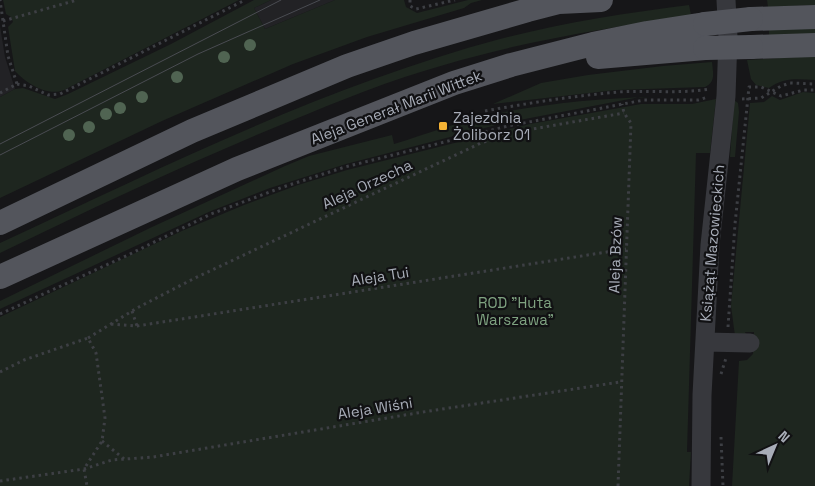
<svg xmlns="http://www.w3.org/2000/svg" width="815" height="486" viewBox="0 0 815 486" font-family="'Space Grotesk',sans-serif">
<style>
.built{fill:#222225}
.green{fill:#1e261f}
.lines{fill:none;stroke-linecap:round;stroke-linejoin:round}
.path{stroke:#3d3f44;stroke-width:3;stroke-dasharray:2.5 4;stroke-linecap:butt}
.minor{stroke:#37383d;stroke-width:19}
.major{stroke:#53555c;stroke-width:24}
.tram{stroke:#4a4c52;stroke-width:1}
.major-bridge{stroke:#53555c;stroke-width:24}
.tree{fill:#506452}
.poi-dot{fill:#f2b134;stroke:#111113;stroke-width:2}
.labels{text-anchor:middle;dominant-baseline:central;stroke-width:4.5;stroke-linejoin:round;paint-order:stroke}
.street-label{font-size:15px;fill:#a8adb8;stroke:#111113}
.poi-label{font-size:15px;fill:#a8adb8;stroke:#111113;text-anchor:start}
.park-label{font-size:15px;fill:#7fa381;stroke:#111113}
</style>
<rect width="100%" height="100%" fill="#161618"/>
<path class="built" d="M 271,0 L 335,0 L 265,29 L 254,8 Z
M 0,26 L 5,57 L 15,89 L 0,97 Z"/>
<path class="green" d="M 3,0 L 239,0 L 64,90 C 47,97 26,83 15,71 L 8,27 L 13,22 L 11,17 L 6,14 Z
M 254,0 L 271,0 L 254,8 L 265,29 L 335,0 L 404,0 L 406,7 L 417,13 L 468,0 L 482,0 L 471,3 L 464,8 L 367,37 L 293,64 L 162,121 L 0,198 L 0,97 L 15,89 L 23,88 L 55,99 L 68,94 L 171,44 Z
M 767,0 L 815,0 L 815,5 L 768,7 Z
M 689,5 L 691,15 C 608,28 524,41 444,65 C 390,80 339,101 288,122 C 190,162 95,207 0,253 L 0,243 C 163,167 325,86 500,39 C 562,23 625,13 689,5 Z
M 815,27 L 815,35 L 769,36 L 769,28 Z
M 815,56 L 815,80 C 798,79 783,77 769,88 L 756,85 L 751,79 L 747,60 Z
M 712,62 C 713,73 716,82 705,87 L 616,90 L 493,104 L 541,83 L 588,75 L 663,66 Z
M 803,92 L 815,93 L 815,486 L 732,486 L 739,361 L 747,360 L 753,354 L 754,332 L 745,332 L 747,336 L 735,336 L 731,306 L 750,103 L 764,102 L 772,96 L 780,100 Z
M 640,97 L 504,123 L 346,164 L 270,188 L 211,211 L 0,309 L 0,301 L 152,227 L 285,166 L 309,156 L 392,135 L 394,144 C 427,134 460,121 494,114 C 545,104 599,98 653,97 Z
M 716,99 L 710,153 L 696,153 L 687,452 L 691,452 L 689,486 L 0,486 L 0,317 L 184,230 L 244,205 L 298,185 L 347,170 L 530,124 L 641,104 L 692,104 Z
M 734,100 L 738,103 L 739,112 L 735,157 L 730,157 Z"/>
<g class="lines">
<path class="path" d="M 410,0 L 410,6 L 416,9 L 455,0
M 3,21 L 77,0
M 17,84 L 29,86 L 48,95 L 60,94 L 245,0
M 0,93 L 17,84 L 8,56 L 0,0
M 742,99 L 761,98 L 781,86 L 790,83 L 815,84
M 485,111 C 529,103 573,96 618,92 C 650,90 679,94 710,89
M 132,311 L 137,326
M 0,314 L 128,255 L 211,214 L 283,187 L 345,167 L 508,126 L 644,100 L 698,100 L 708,97
M 111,324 L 137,326 L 626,249
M 728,327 L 735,224 L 749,87 L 761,87 L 781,96 L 804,90 L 815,90
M 88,338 L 137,308 L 193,279 L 481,143 L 510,133 L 624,113
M 0,372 L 24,360 L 88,338 L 96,353 L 105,418 L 102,441 L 84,469 L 87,486
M 721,374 L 726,358
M 721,437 L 723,486
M 102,441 L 124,459
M 0,481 L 84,469 L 112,460 L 153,457 L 423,412 L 620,382
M 618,486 L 631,123 L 624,113 L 622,104"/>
<path class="minor" d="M 705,342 L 750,343
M 701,486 L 702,395 L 710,245 L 726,96 L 728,37 L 726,0"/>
<path class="major" d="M 751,19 L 815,17
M 751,47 L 815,45
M 598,57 L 705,48
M 0,223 L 192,131 L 347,66 L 414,43 L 528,10 L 559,2 L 601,0
M 0,277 L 237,169 L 454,83 L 511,65 L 593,44 L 647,33 L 705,24"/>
<path class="tram" d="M 0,144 L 281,0
M 0,155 L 198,54 L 320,0"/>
<path class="major-bridge" d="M 705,24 L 751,19
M 705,48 L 751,47"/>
</g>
<g class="tree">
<circle cx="250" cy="45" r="6"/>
<circle cx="224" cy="57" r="6"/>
<circle cx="177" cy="77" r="6"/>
<circle cx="142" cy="97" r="6"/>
<circle cx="120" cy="108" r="6"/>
<circle cx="106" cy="114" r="6"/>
<circle cx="89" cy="127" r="6"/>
<circle cx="69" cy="135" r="6"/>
</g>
<rect class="poi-dot" x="438" y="121" width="10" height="10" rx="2.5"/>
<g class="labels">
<g class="street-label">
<text transform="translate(396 107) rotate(-21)">Aleja Generał Marii Wittek</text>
<text transform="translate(367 184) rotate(-25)">Aleja Orzecha</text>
<text transform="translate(712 243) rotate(-85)">Książąt Mazowieckich</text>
<text transform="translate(615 255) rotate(-88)">Aleja Bzów</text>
<text transform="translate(380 276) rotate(-9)">Aleja Tui</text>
<text transform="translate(375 408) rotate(-9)">Aleja Wiśni</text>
</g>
<g class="poi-label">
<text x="453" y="117">Zajezdnia<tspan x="453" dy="17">Żoliborz 01</tspan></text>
</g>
<g class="park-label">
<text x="515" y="302">ROD "Huta<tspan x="515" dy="17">Warszawa"</tspan></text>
</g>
</g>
<g transform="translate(775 446) rotate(44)" stroke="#111113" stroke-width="4" paint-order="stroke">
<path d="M0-4L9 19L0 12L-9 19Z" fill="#a8adb8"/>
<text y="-8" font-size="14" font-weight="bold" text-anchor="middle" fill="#a8adb8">N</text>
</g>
</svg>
